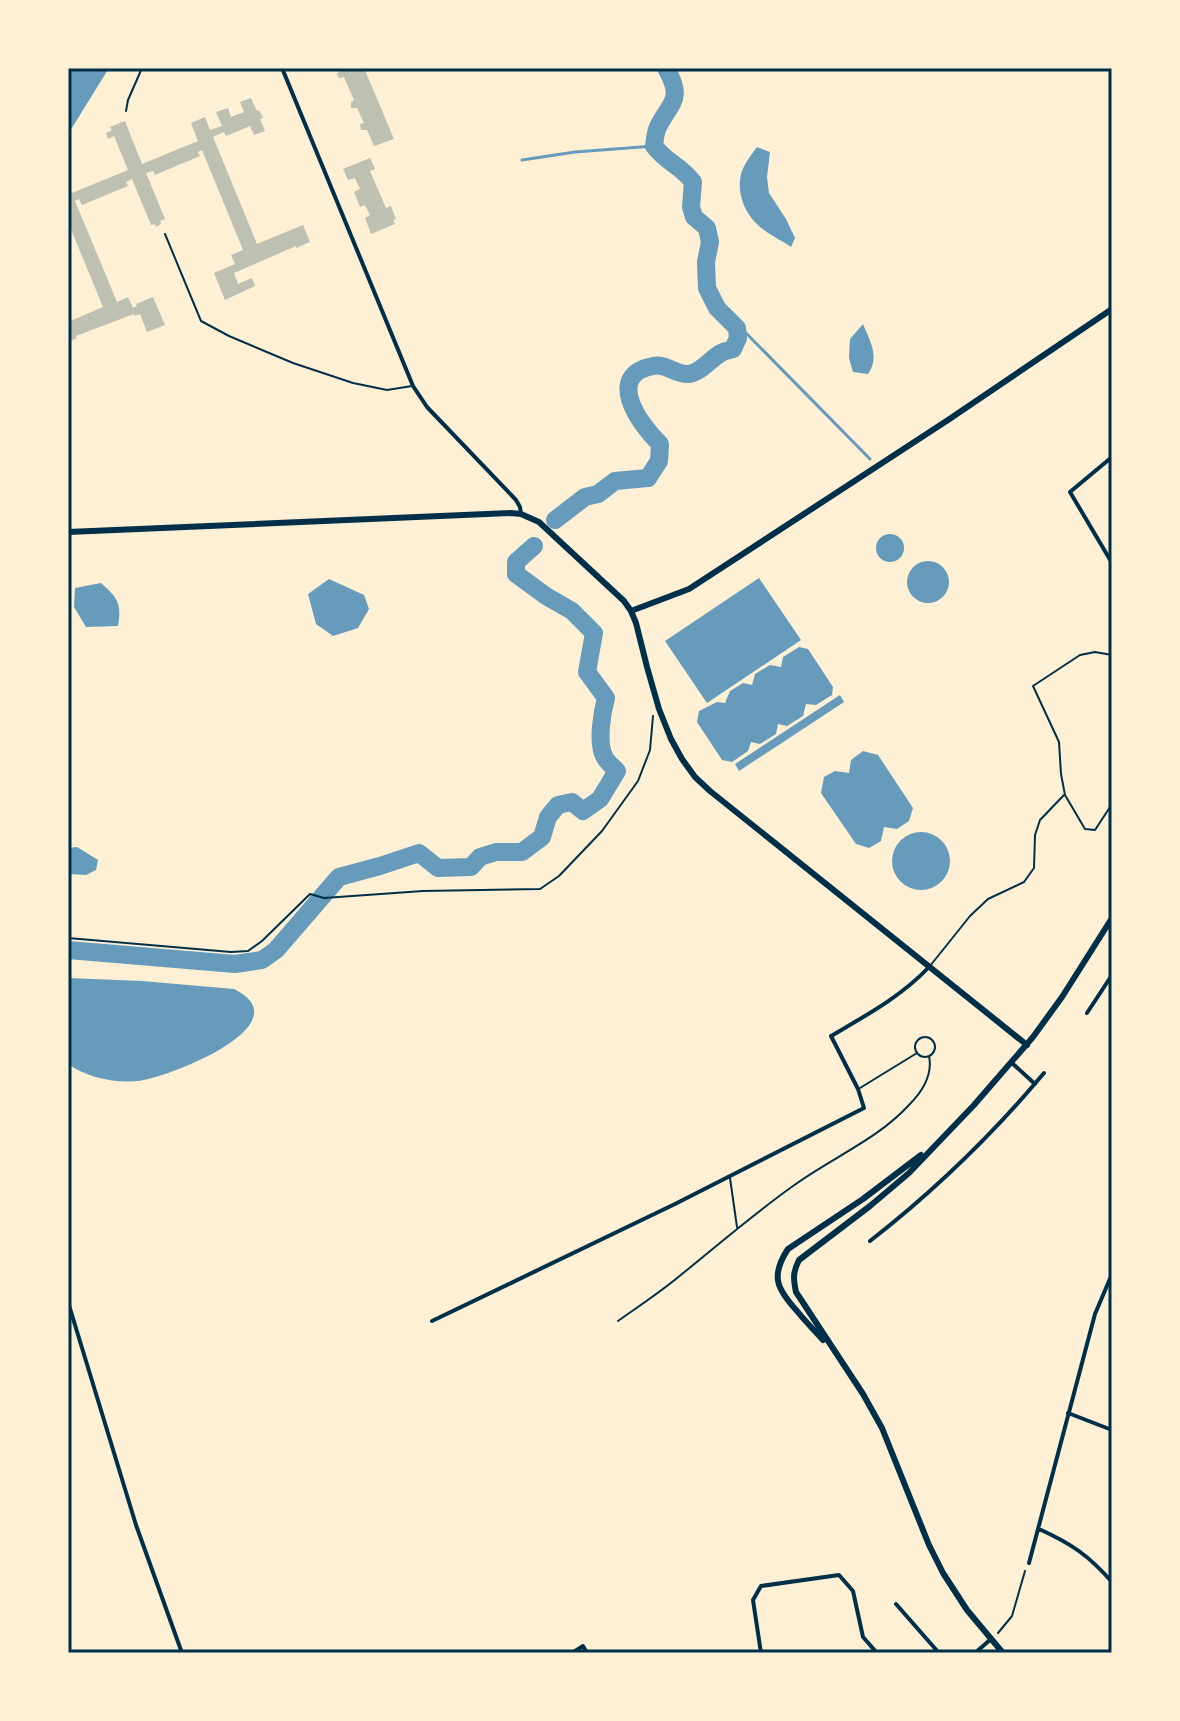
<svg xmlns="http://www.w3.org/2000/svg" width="1180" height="1721" viewBox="0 0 1180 1721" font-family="Karla,sans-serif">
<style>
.water{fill:#669bbc}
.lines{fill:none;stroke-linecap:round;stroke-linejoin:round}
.stream{stroke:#669bbc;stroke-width:3}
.river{stroke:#669bbc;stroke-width:18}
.building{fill:#bec0b2}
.path{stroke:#003049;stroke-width:2}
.service{stroke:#003049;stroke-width:2}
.minor{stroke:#003049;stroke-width:4}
.tertiary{stroke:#003049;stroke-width:6}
.neatline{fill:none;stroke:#003049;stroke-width:3}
</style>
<rect width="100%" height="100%" fill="#fdf0d5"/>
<path class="water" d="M 68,68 L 109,68 L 70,131 L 68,131 Z
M 757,147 L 770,152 L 767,177 L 769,193 L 786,219 L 795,238 L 791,247 C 783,241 773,237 764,230 C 747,218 736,196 741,174 C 744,164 751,155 757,147 Z
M 863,324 C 870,341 880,357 868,374 L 853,372 L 849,358 L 850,339 Z
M876 548a14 14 0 1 1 28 0a14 14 0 1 1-28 0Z
M907 582a21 21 0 1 1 42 0a21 21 0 1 1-42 0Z
M 759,578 L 801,640 L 707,703 L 665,641 Z
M 329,579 L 364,595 L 369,609 L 358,628 L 333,636 L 316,624 L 308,594 Z
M 101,583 C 117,597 122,603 118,626 L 86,627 L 74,607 L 75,588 Z
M 799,647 L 808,649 L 833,687 L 832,695 L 816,705 L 806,704 L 803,716 L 787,726 L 778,724 L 776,734 L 760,744 L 751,742 L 748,751 L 732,762 L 722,760 L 697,722 L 699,711 L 717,702 L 725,703 L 730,691 L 743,683 L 752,685 L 755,674 L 770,665 L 781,667 L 783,657 Z
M 840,695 L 844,702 L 739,771 L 735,764 Z
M 863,751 L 878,755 L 913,808 L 909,821 L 897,829 L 884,827 L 881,841 L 869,848 L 856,844 L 821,793 L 824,777 L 835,771 L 849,773 L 851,760 Z
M892 861a29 29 0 1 1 58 0a29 29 0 1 1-58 0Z
M 77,847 L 98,860 L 96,870 L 86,875 L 68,874 L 68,848 Z
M 68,978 L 142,981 L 234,989 C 305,1024 168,1078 138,1081 C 114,1083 88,1078 68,1064 Z"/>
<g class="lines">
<path class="stream" d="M 522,160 L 575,152 L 654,146
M 737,328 L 747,334 L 870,459"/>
<path class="river" d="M 555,520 L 585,497 L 598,494 L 615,481 L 648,478 L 659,461 L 660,444 C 640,425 604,375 653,366 C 666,363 675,375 689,374 C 702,372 710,359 721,353 C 724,351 729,350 733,349 L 738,338 L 737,328 L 717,308 L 707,288 L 706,262 L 710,242 L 707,228 L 694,217 L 691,207 L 693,182 C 680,165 667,163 654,146 C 655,140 655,133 658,127 C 671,101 684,100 666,68
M 68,950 L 235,964 L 262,960 L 276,950 L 339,877 L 380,866 L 419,853 L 438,868 L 471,867 L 480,857 L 496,852 L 522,852 L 542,837 L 548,817 L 558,805 L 572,802 L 583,811 L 600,799 L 617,771 C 613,767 606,761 604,756 C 597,742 602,713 606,698 L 587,672 L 594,633 L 572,611 L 546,596 L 516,574 L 516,562 L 534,546"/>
</g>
<path class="building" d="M 340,68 L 364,68 L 394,139 L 374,146 L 367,130 L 361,130 L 360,124 L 364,123 L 357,108 L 351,108 L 351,102 L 354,100 L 344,77 L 339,78 L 337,74 L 341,70 Z
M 251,98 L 257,111 L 259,110 L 263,118 L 260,119 L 265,131 L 254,135 L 250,126 L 226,136 L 224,132 L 213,137 L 257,244 L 303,225 L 310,242 L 296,248 L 296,246 L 234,273 L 238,284 L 252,278 L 255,286 L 225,300 L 214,273 L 235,264 L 231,255 L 243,250 L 202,150 L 198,152 L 200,156 L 155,175 L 153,171 L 146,173 L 165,219 L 160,221 L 161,224 L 156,227 L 155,224 L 151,225 L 132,179 L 126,182 L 128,186 L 82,205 L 79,199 L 75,201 L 117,302 L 128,297 L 133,308 L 137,306 L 136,304 L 153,297 L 165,325 L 147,332 L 140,314 L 135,316 L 134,314 L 76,336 L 77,338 L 68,342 L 68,322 L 103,307 L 68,222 L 68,184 L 72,193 L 128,170 L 114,136 L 108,139 L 106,133 L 112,130 L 110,127 L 125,121 L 142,164 L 198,141 L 191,123 L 205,117 L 210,130 L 222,126 L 216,112 L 228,108 L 231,117 L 244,112 L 240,102 Z
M 370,158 L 375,169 L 370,171 L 386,208 L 391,206 L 396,219 L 393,220 L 395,224 L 371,234 L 365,218 L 370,215 L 365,205 L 360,207 L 354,192 L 360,189 L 355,178 L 348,180 L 343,169 Z"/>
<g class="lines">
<path class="path" d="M 68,938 L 231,952 L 248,951 L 262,941 L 310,894 L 324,898 L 423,891 L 540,889 L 559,876 L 602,831 L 638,781 L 650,750 L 653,716
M 998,1633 L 1012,1616 L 1025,1571"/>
<path class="service" d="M 126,111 L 128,100 L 142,68
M 165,234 L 201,321 L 229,336 L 293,363 L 353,383 L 387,390 L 412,386
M 1112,655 L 1095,652 L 1080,655 L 1033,686 L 1059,742 L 1061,774 L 1065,795 L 1085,829 L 1095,830 L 1112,804
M 930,966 L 970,916 L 988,899 L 1024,882 L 1034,868 L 1035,835 L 1040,820 L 1064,795
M915 1047a10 10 0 1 1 20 0a10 10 0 1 1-20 0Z
M 860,1088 L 917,1053
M 730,1178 L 737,1227
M 618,1321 C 639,1306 662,1291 682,1274 C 719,1244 755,1213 793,1186 C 831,1158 877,1140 909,1105 C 922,1092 933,1075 929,1056"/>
<path class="minor" d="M 282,68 L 413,386 L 427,407 L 516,500 L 520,507 L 521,514
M 1112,457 L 1070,492 L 1112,563
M 1087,1013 L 1112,975
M 1012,1063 L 1035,1084
M 870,1241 C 934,1191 992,1135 1044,1073
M 68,1302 L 136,1525 L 182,1653
M 432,1321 L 675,1204 L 864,1108 L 858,1089 L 831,1036 C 865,1016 902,996 929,967
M 1068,1413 L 1112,1430
M 1039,1529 C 1072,1544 1088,1555 1112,1582
M 1029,1563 L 1095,1314 L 1112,1274
M 896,1604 L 939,1653
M 572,1653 L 583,1646 L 587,1653
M 761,1653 L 753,1600 L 761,1586 L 839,1575 L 853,1591 L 863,1637 L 877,1653
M 975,1653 L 991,1639"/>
<path class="tertiary" d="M 68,532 L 511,513 L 521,514 L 539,522 L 624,601 L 631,611 L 636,623 L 647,667 L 659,709 L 671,739 L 682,759 L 695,777 L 710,791 L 1027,1045
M 631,611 L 689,589 L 948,420 L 1112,309
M 823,1340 C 814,1330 805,1321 797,1311 C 777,1289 770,1276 788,1249 L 863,1199 L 921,1155
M 1003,1653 L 967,1610 L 943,1573 L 929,1545 L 882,1428 L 863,1394 L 796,1292 C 793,1278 793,1272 799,1260 L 870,1206 L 909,1173 L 974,1105 L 1033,1037 L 1062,997 L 1112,918"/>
</g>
<rect width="1180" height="1721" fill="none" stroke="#fdf0d5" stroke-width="140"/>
<rect x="70" y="70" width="1040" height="1581" class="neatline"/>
</svg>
